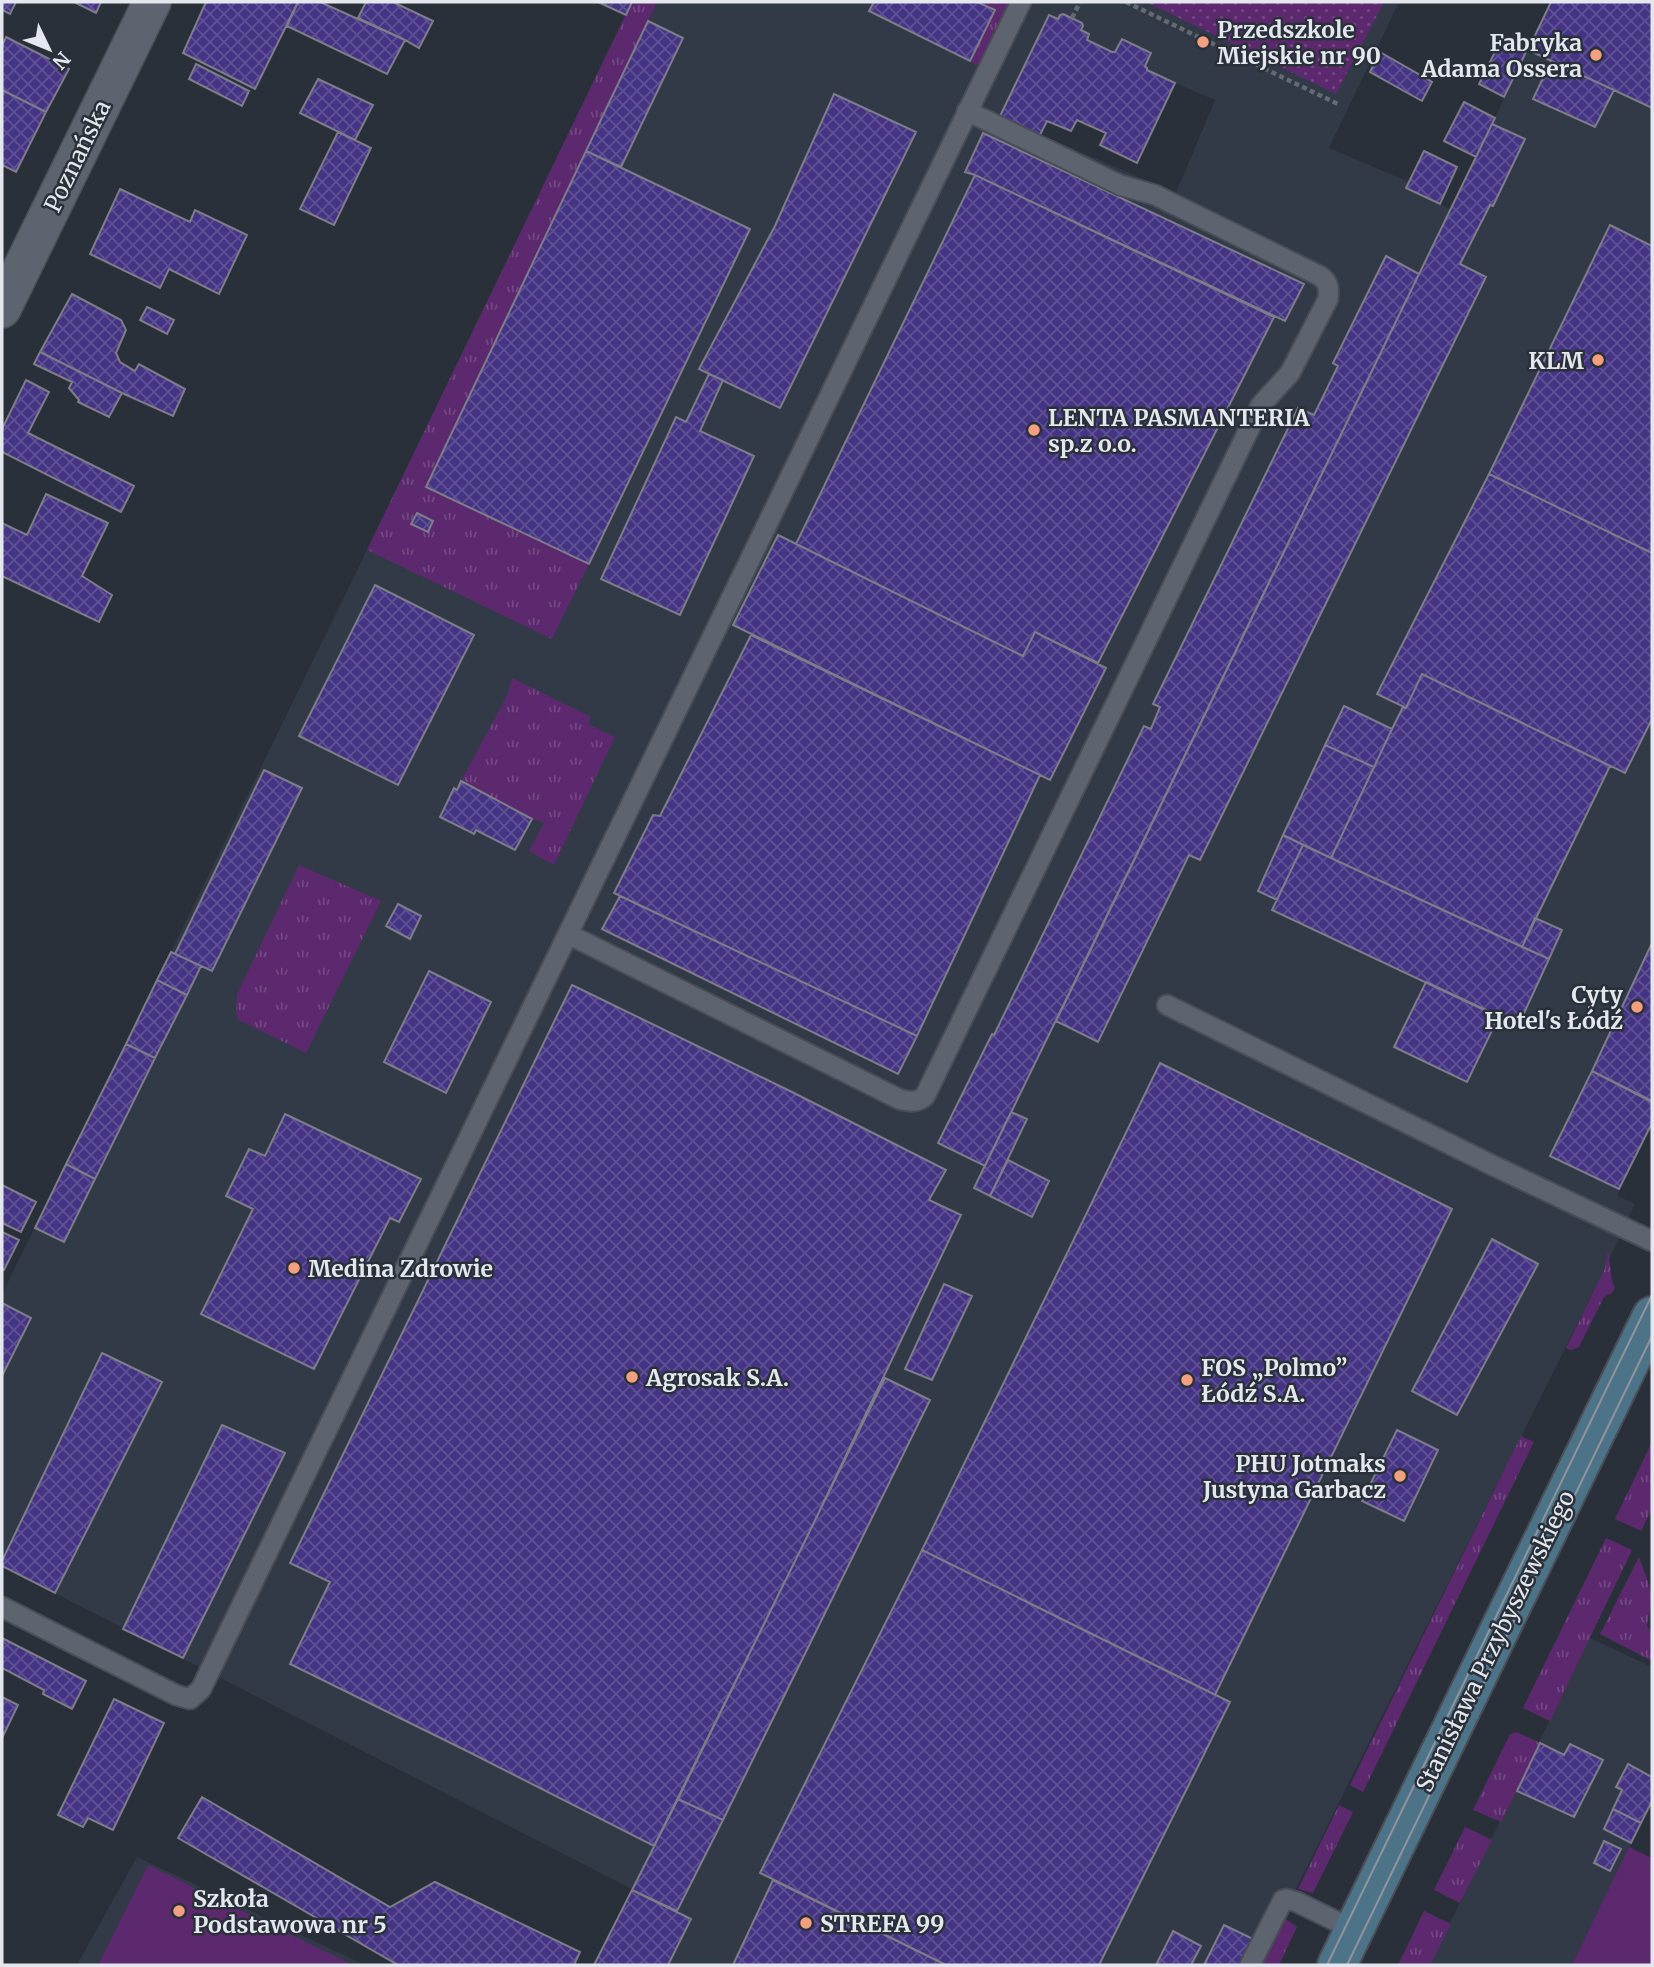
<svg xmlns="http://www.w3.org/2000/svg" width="1654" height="1967" viewBox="0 0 1654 1967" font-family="Merriweather,serif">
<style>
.built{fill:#323a48;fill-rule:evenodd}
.grass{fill:url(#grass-tufts)}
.park{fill:url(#park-dots)}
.garden{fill:#5c296e}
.building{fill:url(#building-cross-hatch);stroke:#7e7d8a;stroke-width:2}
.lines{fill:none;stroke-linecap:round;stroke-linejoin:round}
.lane-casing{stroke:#494e56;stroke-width:23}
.street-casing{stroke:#494e56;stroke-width:40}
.secondary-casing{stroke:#494e56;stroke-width:42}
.path{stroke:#646a72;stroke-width:4.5;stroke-dasharray:5 3.5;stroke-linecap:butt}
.lane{stroke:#5e646f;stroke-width:19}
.street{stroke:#5e646f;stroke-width:37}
.secondary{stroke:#4d7389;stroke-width:38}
.tram{stroke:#8f949b;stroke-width:2}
.poi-dot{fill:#f2a080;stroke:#2a3039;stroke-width:2.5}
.labels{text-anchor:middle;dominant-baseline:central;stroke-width:5;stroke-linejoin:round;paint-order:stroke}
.poi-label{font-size:23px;font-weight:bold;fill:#e4e8ee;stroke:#2a3039;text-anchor:start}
.street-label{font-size:23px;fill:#e4e8ee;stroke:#2a3039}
</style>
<defs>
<pattern id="grass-tufts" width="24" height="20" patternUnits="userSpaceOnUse" patternTransform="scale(1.75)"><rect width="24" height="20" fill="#5c296e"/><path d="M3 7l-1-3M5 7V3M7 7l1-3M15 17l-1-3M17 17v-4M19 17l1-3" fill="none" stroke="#734883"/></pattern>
<pattern id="park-dots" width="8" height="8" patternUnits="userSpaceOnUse" patternTransform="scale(1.75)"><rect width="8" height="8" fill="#5c296e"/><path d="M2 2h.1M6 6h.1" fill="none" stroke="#734883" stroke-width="1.8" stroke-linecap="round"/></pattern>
<pattern id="building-cross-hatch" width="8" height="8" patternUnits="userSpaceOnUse" patternTransform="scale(1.75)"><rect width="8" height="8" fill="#443483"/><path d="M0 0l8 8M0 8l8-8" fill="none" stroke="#5f5195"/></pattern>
</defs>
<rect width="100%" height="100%" fill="#2a3039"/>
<path class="built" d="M 598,2 L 1399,2 L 1329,148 L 1409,182 L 1406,188 L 1450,209 L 1528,50 L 1652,108 L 1652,1123 L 1619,1189 L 1618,1196 L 1635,1204 L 1605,1268 L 1258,1965 L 594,1965 L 632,1889 L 2,1566 L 2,1294 L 126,1044 L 367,550 L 625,16 ZM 1175,83 L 1215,100 L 1176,193 L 1041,135 L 1047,121 L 1071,131 L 1077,120 L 1105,133 L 1100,145 L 1137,163 Z
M 1590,1638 L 1652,1667 L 1652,1801 L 1572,1965 L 1434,1965 L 1430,1964 Z
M 137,1857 L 365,1965 L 77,1965 Z"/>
<path class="grass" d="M 632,2 L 657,2 L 426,486 L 589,564 L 552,639 L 367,550 Z
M 977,2 L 1009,2 L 978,66 L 970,61 L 994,11 Z
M 512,678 L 591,717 L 588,724 L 615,737 L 554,865 L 529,851 L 544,823 L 532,819 L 461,781 L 507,696 Z
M 299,865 L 381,901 L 306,1053 L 237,1019 L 236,1006 L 237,994 Z
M 1608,1249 L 1612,1281 L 1615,1287 L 1612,1293 L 1604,1297 L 1579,1347 L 1571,1350 L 1566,1348 L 1605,1268 Z
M 1521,1436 L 1534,1442 L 1363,1792 L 1350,1785 Z
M 1652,1442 L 1652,1509 L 1641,1531 L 1615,1519 Z
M 1606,1538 L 1632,1550 L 1550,1721 L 1523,1708 Z
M 1639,1557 C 1651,1590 1654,1591 1647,1626 L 1652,1632 L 1652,1661 L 1600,1634 Z
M 1517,1732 L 1540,1743 L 1501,1822 L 1473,1810 L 1510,1734 Z
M 1339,1805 L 1353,1812 L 1313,1893 L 1298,1889 Z
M 1465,1827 L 1492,1840 L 1460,1903 L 1434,1890 Z
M 1424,1911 L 1451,1924 L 1430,1965 L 1398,1965 Z
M 1284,1918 L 1297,1927 L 1279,1965 L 1260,1965 Z"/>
<path class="park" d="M 1146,2 L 1384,2 L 1336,94 Z"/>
<path class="garden" d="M 1629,1847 L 1652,1858 L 1652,1965 L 1572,1965 Z
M 148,1865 L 353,1965 L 98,1965 Z"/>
<path class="building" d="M 2,2 L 16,2 L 10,14 L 2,10 Z
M 2,2 L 16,2 L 10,14 L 2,10 Z
M 74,2 L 101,2 L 96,13 Z
M 206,2 L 298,2 L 255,89 L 183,53 Z
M 298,2 L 320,2 L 405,40 L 387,74 L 287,26 Z
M 366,2 L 393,2 L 433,21 L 419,48 L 405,40 L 358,18 Z
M 598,2 L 632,2 L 626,15 Z
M 874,2 L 977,2 L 995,10 L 970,61 L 869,11 Z
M 1551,2 L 1652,2 L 1652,108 L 1528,50 Z
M 1063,14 L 1082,23 L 1083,26 L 1081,30 L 1089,34 L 1087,40 L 1112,52 L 1115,52 L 1122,39 L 1151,53 L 1145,66 L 1147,68 L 1147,70 L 1175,83 L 1137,163 L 1100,145 L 1106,133 L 1077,120 L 1071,131 L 1047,121 L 1040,135 L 1000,116 L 1049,15 L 1058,19 L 1060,15 Z
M 648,21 L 683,38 L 621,167 L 586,151 Z
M 6,37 L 69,69 L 46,112 L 2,90 L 2,46 Z
M 6,37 L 69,69 L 46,112 L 2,90 L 2,46 Z
M 1501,40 L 1526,52 L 1504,97 L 1479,84 Z
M 1380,52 L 1432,82 L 1422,101 L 1370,72 Z
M 1551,61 L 1614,90 L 1595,127 L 1533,99 Z
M 196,64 L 249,91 L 242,106 L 189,79 Z
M 318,79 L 373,105 L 355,140 L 300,113 Z
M 2,90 L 46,112 L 16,172 L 2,165 Z
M 834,94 L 916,132 L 780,408 L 699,369 L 775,226 Z
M 1464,102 L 1495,118 L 1476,157 L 1444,141 Z
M 1492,124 L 1525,139 L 1493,206 L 1490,205 L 1460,264 L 1486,277 L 1200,860 L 1189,855 L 1098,1042 L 1056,1021 Z
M 338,132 L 371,148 L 334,225 L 300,209 Z
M 983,133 L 1304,284 L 1285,321 L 975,175 L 965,172 Z
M 586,151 L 750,229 L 589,564 L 426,487 Z
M 1424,151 L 1457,167 L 1440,204 L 1406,188 Z
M 975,175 L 1274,317 L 1098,663 L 1035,632 L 1023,656 L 796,544 Z
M 120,189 L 190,222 L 195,210 L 247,235 L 219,294 L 169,269 L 160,288 L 90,254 Z
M 1610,225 L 1652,246 L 1652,553 L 1489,474 Z
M 1386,256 L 1419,274 L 985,1166 L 938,1143 L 992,1034 L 994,1035 L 1144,726 L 1151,729 L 1160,707 L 1153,704 L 1298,408 L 1314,415 L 1338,366 L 1333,363 Z
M 72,294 L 121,320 L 126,330 L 116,353 L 120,362 L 135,371 L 139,364 L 185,389 L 173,416 L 122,393 L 40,352 Z
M 147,307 L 174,320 L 167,334 L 140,320 Z
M 40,352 L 122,393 L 109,417 L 78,402 L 79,400 L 69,388 L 72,382 L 34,364 Z
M 709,374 L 723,380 L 700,431 L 754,456 L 680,615 L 601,579 L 676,417 L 686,422 Z
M 26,380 L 49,392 L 28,433 L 134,486 L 121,512 L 2,452 L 2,429 Z
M 1489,474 L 1652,553 L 1652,719 L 1625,773 L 1422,674 L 1406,708 L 1377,694 Z
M 46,494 L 108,523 L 82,576 L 112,595 L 99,622 L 2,576 L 2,523 L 27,535 Z
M 417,513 L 433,521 L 428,532 L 411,524 Z
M 778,535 L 1023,656 L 1035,632 L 1106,668 L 1050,780 L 733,625 Z
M 375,585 L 474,635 L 398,785 L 299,736 Z
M 751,635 L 1040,775 L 917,1036 L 614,893 L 653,815 L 660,816 Z
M 1422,674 L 1610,766 L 1522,947 L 1331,858 L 1392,729 L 1403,707 L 1406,708 Z
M 1344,706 L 1392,729 L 1374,767 L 1325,745 Z
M 1325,745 L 1374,767 L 1331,858 L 1283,835 Z
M 264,770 L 302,788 L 212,971 L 175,954 Z
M 461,781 L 532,819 L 515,850 L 476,830 L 474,834 L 440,817 L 454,788 L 457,790 Z
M 1283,835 L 1303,845 L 1277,900 L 1258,891 Z
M 1303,845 L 1549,959 L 1518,1026 L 1272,910 Z
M 620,896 L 917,1036 L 898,1074 L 602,929 Z
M 398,904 L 421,916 L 410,939 L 386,926 Z
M 1535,918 L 1562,930 L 1549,959 L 1522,947 Z
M 1652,943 L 1652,1101 L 1592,1071 Z
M 171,952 L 201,966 L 187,995 L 157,980 Z
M 429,971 L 491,1002 L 446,1093 L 384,1062 Z
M 157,980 L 187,995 L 155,1058 L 126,1044 Z
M 1426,982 L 1499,1016 L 1467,1082 L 1394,1047 Z
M 572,985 L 792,1092 L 946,1170 L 929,1200 L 961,1215 L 806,1539 L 654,1846 L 469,1752 L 290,1664 L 330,1582 L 290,1563 Z
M 126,1044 L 155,1058 L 95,1179 L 66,1164 Z
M 1160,1063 L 1452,1209 L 1215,1695 L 922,1550 Z
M 1592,1071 L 1652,1102 L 1652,1123 L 1619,1189 L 1550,1156 Z
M 1011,1112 L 1027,1119 L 990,1196 L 974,1188 Z
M 285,1114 L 421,1179 L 399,1222 L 390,1218 L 314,1369 L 201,1314 L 253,1209 L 226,1196 L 249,1149 L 265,1156 Z
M 1008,1160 L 1049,1181 L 1032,1217 L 990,1196 Z
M 66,1164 L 95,1179 L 64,1242 L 35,1228 Z
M 2,1185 L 36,1202 L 21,1232 L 2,1223 Z
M 2,1232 L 19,1240 L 4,1270 L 2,1269 Z
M 1492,1239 L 1538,1264 L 1457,1415 L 1412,1391 Z
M 944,1284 L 972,1296 L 932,1380 L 905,1369 Z
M 2,1303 L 31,1318 L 2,1376 Z
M 102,1353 L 162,1382 L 55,1593 L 2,1566 L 2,1561 Z
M 885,1378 L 930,1400 L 723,1820 L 678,1799 Z
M 222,1425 L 285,1453 L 183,1658 L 123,1629 Z
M 1397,1430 L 1438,1450 L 1404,1521 L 1362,1501 Z
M 922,1550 L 1230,1702 L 1099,1965 L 946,1965 L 760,1873 Z
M 2,1638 L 86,1681 L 72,1709 L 43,1694 L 44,1690 L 2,1668 Z
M 2,1697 L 18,1705 L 2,1738 Z
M 114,1699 L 164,1723 L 113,1830 L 88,1818 L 83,1827 L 58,1815 Z
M 1540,1743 L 1564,1755 L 1570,1744 L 1603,1760 L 1574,1817 L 1517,1791 Z
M 1628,1764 L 1652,1777 L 1652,1801 L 1641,1823 L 1613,1809 L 1622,1790 L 1616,1787 Z
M 202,1797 L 390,1907 L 435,1882 L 580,1952 L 574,1965 L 398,1965 L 178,1838 Z
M 678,1799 L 723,1820 L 677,1911 L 632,1890 Z
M 1613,1809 L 1641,1823 L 1631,1843 L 1604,1829 Z
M 1604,1841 L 1621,1849 L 1610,1871 L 1594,1863 Z
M 773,1880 L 946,1965 L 733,1965 Z
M 632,1890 L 691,1919 L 668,1965 L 594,1965 Z
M 1224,1925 L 1255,1940 L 1243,1965 L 1204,1965 Z
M 1173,1931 L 1201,1946 L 1191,1965 L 1156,1965 Z"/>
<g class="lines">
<defs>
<path id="lane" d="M 568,934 L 899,1099 C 909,1102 917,1103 925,1096 L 1257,413 L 1261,405 L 1290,373 L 1328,299 C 1329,289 1329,282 1320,276 L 1155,195 L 1120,185 L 967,111
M 1167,1005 L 1494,1166 L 1652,1241
M 2,1607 L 176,1695 L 190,1699 L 201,1689 L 1021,2
M 1250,1965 L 1283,1900 L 1287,1899 L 1297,1902 L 1354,1930"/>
<path id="street" d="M 2,309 L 152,2"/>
<path id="secondary" d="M 1337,1965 L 1652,1316"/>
</defs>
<use href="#lane" class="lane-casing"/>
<use href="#street" class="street-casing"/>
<use href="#secondary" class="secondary-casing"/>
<path class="path" d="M 1126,2 L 1340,105
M 1072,18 L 1080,2"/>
<use href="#lane" class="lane"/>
<use href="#street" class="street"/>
<use href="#secondary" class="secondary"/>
<path class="tram" d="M 1327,1965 L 1652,1295
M 1347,1965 L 1652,1336"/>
</g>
<g class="poi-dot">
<circle cx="1203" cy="42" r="7"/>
<circle cx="1596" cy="55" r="7"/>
<circle cx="1598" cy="360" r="7"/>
<circle cx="1034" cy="430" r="7"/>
<circle cx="1637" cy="1007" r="7"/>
<circle cx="294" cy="1268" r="7"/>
<circle cx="632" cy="1377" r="7"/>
<circle cx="1187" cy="1380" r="7"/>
<circle cx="1400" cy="1476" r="7"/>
<circle cx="179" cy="1911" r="7"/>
<circle cx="806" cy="1923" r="7"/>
</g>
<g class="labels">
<g class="poi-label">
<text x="1217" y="29">Przedszkole<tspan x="1217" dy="26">Miejskie nr 90</tspan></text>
<text x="1582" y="42" text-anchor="end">Fabryka<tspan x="1582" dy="26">Adama Ossera</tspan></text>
<text x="1584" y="360" text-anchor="end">KLM</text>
<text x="1048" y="417">LENTA PASMANTERIA<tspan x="1048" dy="26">sp.z o.o.</tspan></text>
<text x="1623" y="994" text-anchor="end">Cyty<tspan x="1623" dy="26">Hotel's Łódź</tspan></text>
<text x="308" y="1268">Medina Zdrowie</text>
<text x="1201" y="1367">FOS „Polmo”<tspan x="1201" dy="26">Łódź S.A.</tspan></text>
<text x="646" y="1377">Agrosak S.A.</text>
<text x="1386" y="1463" text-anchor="end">PHU Jotmaks<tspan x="1386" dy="26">Justyna Garbacz</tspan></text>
<text x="193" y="1898">Szkoła<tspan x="193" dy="26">Podstawowa nr 5</tspan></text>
<text x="820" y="1923">STREFA 99</text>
</g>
<g class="street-label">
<text transform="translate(77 156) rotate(-64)">Poznańska</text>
<text transform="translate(1495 1641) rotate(-64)">Stanisława Przybyszewskiego</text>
</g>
</g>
<rect width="1654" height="1967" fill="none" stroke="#e4e8ee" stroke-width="7"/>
<g transform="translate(49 49) rotate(133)" stroke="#2a3039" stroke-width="5" paint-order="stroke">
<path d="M0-5L12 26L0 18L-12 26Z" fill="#e4e8ee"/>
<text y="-10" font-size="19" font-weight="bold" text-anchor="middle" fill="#e4e8ee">N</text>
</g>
</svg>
